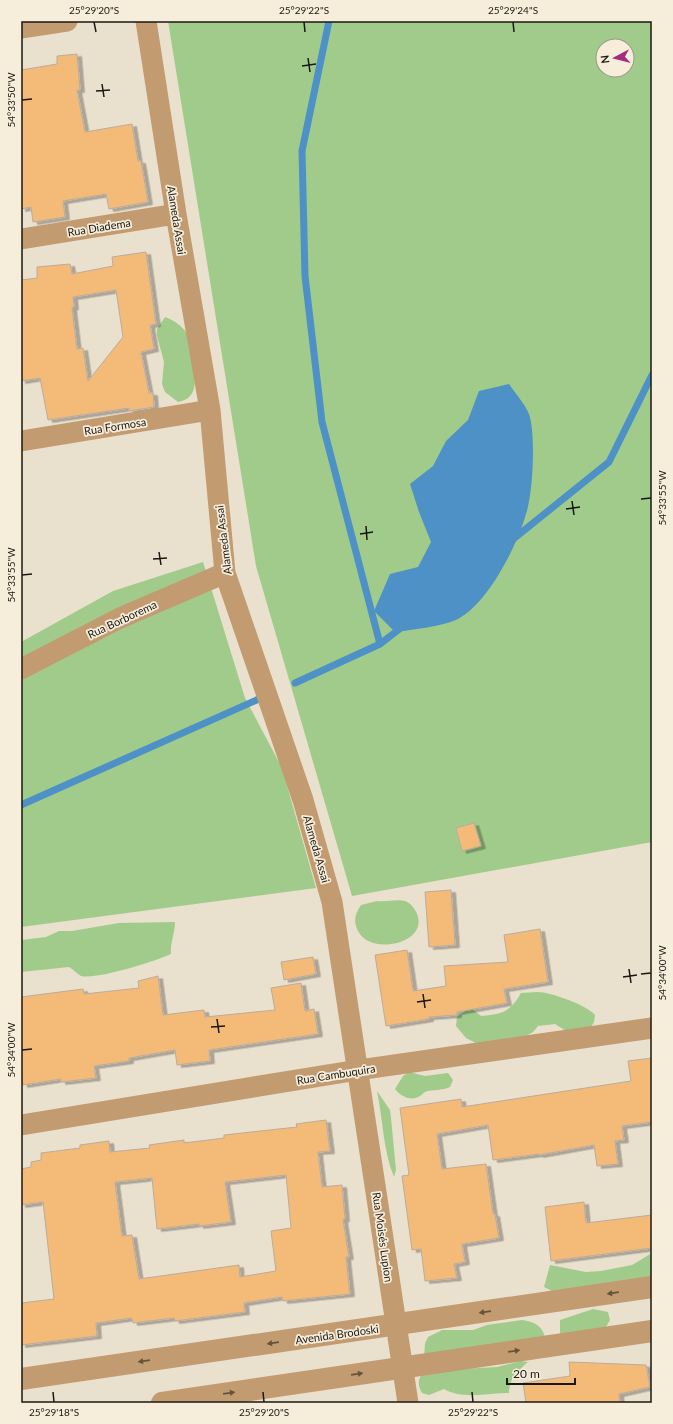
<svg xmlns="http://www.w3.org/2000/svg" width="673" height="1424" viewBox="0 0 673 1424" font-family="Lato,sans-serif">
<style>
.green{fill:#a1cb8b;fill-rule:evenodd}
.water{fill:#4d91c6}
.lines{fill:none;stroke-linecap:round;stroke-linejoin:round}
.stream{stroke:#4d91c6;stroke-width:7}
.building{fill:#f3ba78;stroke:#baac9d;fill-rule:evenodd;filter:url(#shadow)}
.minor{stroke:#c29c70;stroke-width:21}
.tertiary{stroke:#c29c70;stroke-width:22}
.oneway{fill:#66533c}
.ticks{fill:none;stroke:#1b1811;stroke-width:1.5}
.labels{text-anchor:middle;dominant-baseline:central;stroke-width:3.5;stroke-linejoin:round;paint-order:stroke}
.street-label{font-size:11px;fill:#1b1811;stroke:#f7eddb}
.neatline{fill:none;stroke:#1b1811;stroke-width:1.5}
.ticks-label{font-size:10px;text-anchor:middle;fill:#1b1811}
</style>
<defs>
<filter id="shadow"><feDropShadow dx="4.5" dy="2.5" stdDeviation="0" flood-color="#0004"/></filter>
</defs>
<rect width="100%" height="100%" fill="#eae0ce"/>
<path class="green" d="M 168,21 L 652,21 L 652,842 L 352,896 L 256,566 ZM 603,46 L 627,46 L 627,70 L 603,70 Z
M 165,317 C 173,320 183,326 187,334 C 190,339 190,349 191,355 C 194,373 202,398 178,402 L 165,392 L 162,384 L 164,362 L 157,336 L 157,329 Z
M 203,562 L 245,698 L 282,768 L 316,888 L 21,927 L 21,642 L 113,591 Z
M 377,901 C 386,902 397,899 405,901 C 411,903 415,909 417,914 C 429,944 370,956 358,931 C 353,921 355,914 361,905 Z
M 175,922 C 175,933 170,943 171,954 C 156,961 96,980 81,976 C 77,974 73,969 69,967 L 21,972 L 21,940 L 46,937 L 59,931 L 72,931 L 119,923 Z
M 538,992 C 550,992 587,1005 595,1015 L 594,1022 L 590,1029 L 569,1033 L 555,1024 L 538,1026 L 533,1032 L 526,1036 L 480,1045 L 466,1038 L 456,1026 L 457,1017 L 470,1007 L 481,1016 C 503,1014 510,1012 521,993 Z
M 409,1072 L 425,1076 L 448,1073 L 453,1080 L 450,1087 C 442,1091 433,1089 425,1092 C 423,1093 422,1095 420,1096 C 411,1102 400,1096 395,1089 L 403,1076 Z
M 377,1091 L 390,1110 L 391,1118 L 396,1170 L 394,1177 C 383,1150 383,1120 377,1091 Z
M 652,1253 L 652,1280 L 558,1294 L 544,1287 L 550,1265 L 586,1272 L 601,1271 L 632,1265 Z
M 593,1309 L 608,1312 L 610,1320 L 606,1327 L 560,1337 L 560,1320 Z
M 522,1320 C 534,1322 542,1325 545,1337 L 424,1358 L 425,1343 L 428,1337 L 442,1330 L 473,1330 L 487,1325 Z
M 521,1361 L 528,1362 C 517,1372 510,1377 509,1393 C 488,1393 463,1400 444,1389 L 429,1395 L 422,1393 C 417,1384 418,1379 424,1371 L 497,1367 Z"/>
<path class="water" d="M 509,384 C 515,393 525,404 529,414 C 536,434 533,494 526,514 C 517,546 488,603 458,619 C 444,626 411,630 395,632 L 374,611 L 390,574 L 418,567 L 431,542 L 419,512 L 410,484 L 433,466 L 446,441 L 468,420 L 479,391 Z"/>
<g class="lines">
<path class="stream" d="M 329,21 L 302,151 L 305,276 L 322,422 L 380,644
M 512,540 L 609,462 L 652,375
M 295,683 L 380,644 L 402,627
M 21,805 L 261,698"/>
</g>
<path class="building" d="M 77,54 L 80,90 L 77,90 L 85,132 L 132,124 L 138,161 L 141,161 L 148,202 L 109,209 L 106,194 L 63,201 L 65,217 L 33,222 L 31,207 L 21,209 L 21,70 L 57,64 L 57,56 Z
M 146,252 L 156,324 L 150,325 L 154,349 L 141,352 L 149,393 L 153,393 L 154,407 L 129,411 L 129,408 L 48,420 L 40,378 L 21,381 L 21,280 L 37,278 L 37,267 L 70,264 L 72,274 L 113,266 L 112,257 ZM 116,290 L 123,337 L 88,381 L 83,348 L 77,349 L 72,308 L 74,307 L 73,297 Z
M 474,823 L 481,846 L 462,851 L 456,828 Z
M 451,890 L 455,945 L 429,947 L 425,892 Z
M 540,929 L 548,982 L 504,989 L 507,1003 L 457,1012 L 457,1015 L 429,1017 L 429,1019 L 386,1026 L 375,955 L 407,950 L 413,991 L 446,986 L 444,966 L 508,962 L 504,935 Z
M 313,957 L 316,974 L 284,980 L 281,962 Z
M 158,976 L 163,1015 L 204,1010 L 205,1017 L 275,1010 L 271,988 L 301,983 L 305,1011 L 314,1009 L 318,1034 L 209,1050 L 210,1061 L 177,1065 L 175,1050 L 129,1058 L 129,1061 L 94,1066 L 96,1078 L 61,1082 L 61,1079 L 23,1085 L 21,1071 L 21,997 L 83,989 L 84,994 L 139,988 L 138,981 Z
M 652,1058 L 652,1122 L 622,1126 L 624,1140 L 615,1141 L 618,1164 L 597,1166 L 594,1145 L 539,1155 L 539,1154 L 493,1160 L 488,1125 L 437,1134 L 442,1169 L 486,1164 L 493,1214 L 495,1214 L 499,1238 L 462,1244 L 465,1262 L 454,1264 L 457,1278 L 425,1281 L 421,1249 L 412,1250 L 402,1176 L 409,1175 L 400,1108 L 461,1099 L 462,1107 L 631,1081 L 628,1061 Z
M 326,1120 L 330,1151 L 318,1152 L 322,1187 L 342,1185 L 345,1219 L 343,1220 L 349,1257 L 346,1257 L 350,1294 L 283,1301 L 282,1297 L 244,1303 L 245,1312 L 175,1321 L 174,1318 L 133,1323 L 132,1318 L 96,1323 L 97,1336 L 21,1345 L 21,1303 L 54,1299 L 43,1202 L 21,1205 L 21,1169 L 31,1167 L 31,1162 L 41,1160 L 41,1153 L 80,1148 L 80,1145 L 109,1141 L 110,1152 L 150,1148 L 149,1145 L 184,1140 L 184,1143 L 224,1138 L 224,1135 L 297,1127 L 296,1124 ZM 286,1175 L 291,1228 L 271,1231 L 276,1271 L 240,1277 L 239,1265 L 139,1279 L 132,1235 L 122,1236 L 115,1182 L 152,1178 L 157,1229 L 199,1224 L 199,1226 L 231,1222 L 225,1182 Z
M 584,1202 L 586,1223 L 652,1215 L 652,1248 L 551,1261 L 545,1207 Z
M 569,1362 L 646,1365 L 650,1387 L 619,1394 L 620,1403 L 526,1403 L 523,1383 L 570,1376 Z"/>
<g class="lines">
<path class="minor" d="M 146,21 L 176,214 L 210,410 L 225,573 L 303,800 L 332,902 L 408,1403
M 21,28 L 67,21
M 21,239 L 176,214
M 21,441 L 210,410
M 21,669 L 120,618 L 225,573
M 21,1125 L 358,1070 L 652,1028"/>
<path class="tertiary" d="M 21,1379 L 652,1287
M 162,1403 L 652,1331"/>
</g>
<defs><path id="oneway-solid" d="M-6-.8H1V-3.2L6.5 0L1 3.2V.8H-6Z"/></defs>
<g class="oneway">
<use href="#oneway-solid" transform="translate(613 1293) rotate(172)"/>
<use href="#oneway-solid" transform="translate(485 1312) rotate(172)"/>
<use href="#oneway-solid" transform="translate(273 1343) rotate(172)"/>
<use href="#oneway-solid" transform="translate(514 1351) rotate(-8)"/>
<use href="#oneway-solid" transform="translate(144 1361) rotate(172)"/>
<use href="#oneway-solid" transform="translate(357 1374) rotate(-8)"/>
<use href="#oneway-solid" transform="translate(229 1393) rotate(-8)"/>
</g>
<path class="ticks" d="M 94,22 L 96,32M 304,22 L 305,32M 513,22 L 514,32M 308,58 L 310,72M 302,66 L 316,64M 102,84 L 104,97M 96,91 L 110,90M 22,100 L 32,99M 641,499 L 651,498M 572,501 L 574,515M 566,509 L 580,507M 366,526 L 367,540M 360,534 L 373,532M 159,552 L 161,565M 153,559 L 167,558M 22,575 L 32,574M 629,969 L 631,983M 641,974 L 651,973M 623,977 L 637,975M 423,994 L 425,1008M 417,1002 L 431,1000M 217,1019 L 219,1033M 211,1027 L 225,1026M 22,1050 L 32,1049M 53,1392 L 54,1402M 263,1392 L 264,1402M 472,1392 L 473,1402"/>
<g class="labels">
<g class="street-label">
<text transform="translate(177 220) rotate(81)">Alameda Assai</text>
<text transform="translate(99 227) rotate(-9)">Rua Diadema</text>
<text transform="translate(115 426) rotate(-9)">Rua Formosa</text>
<text transform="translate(223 540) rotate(-97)">Alameda Assai</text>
<text transform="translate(122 619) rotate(-25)">Rua Borborema</text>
<text transform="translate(317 849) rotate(74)">Alameda Assai</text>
<text transform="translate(336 1074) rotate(-9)">Rua Cambuquira</text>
<text transform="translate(383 1237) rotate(82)">Rua Moisés Lupion</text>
<text transform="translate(337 1334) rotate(-8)">Avenida Brodoski</text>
</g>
</g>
<rect width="673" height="1424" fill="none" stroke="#f7eddb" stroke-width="44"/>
<g transform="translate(615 58) rotate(263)"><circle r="19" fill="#f7eddb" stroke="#9f988a"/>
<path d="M0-3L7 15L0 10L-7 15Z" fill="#a32b81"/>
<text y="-6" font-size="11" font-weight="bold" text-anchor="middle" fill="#1b1811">N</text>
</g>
<path d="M507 1378v6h68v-6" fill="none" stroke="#1b1811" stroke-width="2"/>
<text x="513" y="1378" font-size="12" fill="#1b1811" stroke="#f7eddb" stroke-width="3" paint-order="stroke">20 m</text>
<rect x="22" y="22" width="629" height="1380" class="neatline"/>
<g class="ticks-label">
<text x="94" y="14">25°29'20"S</text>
<text x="304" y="14">25°29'22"S</text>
<text x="513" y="14">25°29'24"S</text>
<text transform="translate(11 100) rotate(-90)" y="4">54°33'50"W</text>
<text transform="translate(662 498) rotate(-90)" y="4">54°33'55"W</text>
<text transform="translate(11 575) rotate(-90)" y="4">54°33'55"W</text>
<text transform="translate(662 973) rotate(-90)" y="4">54°34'00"W</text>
<text transform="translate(11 1050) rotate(-90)" y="4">54°34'00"W</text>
<text x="54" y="1416">25°29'18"S</text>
<text x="264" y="1416">25°29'20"S</text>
<text x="473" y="1416">25°29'22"S</text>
</g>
</svg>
